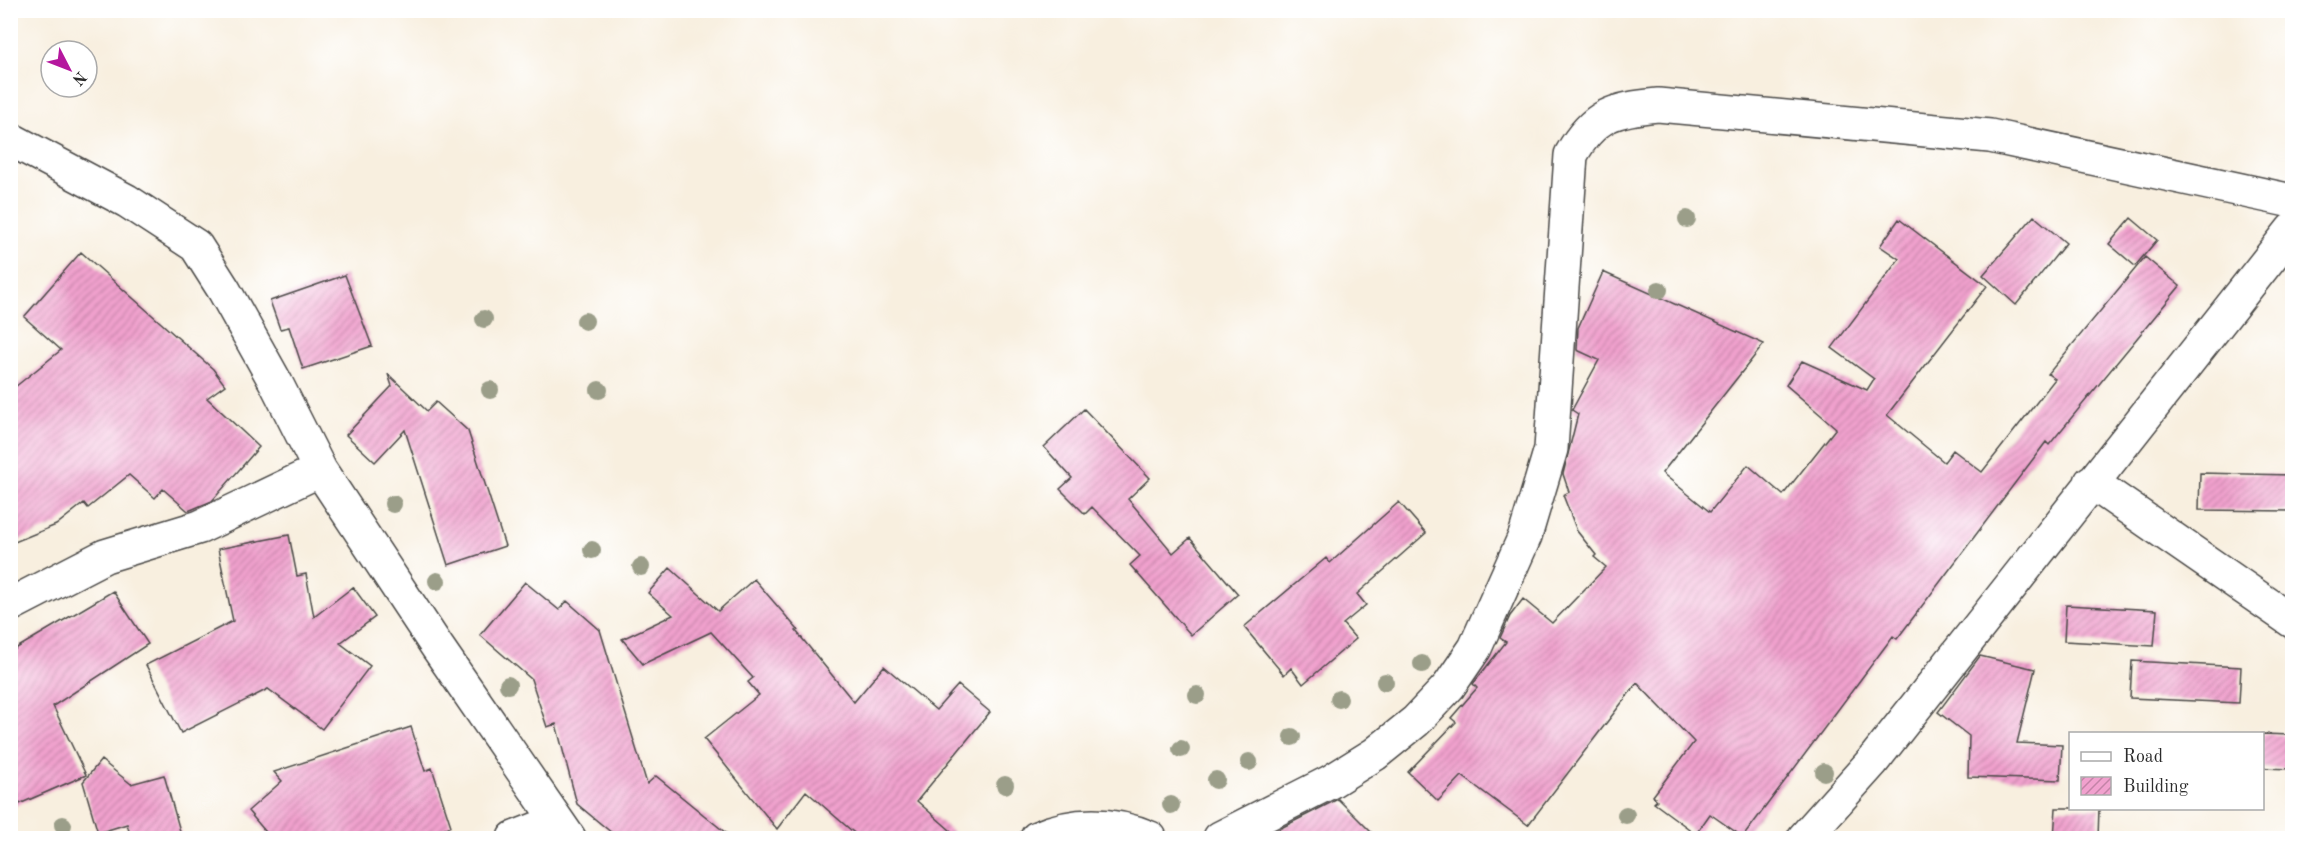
<svg xmlns="http://www.w3.org/2000/svg" width="2303" height="849" viewBox="0 0 2303 849" font-family="'Old Standard TT',serif">
<style>
.building{fill:url(#building-hatch)}
.lines{fill:none;stroke-linecap:round;stroke-linejoin:round}
.street-casing{stroke:#4a4846;stroke-width:36}
.street{stroke:#fff;stroke-width:33}
.tree{fill:#9b9e89}
</style>
<defs>
<pattern id="building-hatch" width="6" height="6" patternUnits="userSpaceOnUse" patternTransform="scale(1.5)"><rect width="6" height="6" fill="#f1a1ce"/><path d="M-1 1l2-2M0 6l6-6M5 7l2-2" fill="none" stroke="#c383a7"/></pattern>
</defs>
<rect width="100%" height="100%" fill="#fff"/>
<filter id="ink" filterUnits="userSpaceOnUse"><feTurbulence type="fractalNoise" baseFrequency=".0167" numOctaves="2"/><feDisplacementMap in="SourceGraphic" scale="12" xChannelSelector="R" yChannelSelector="G"/><feConvolveMatrix kernelMatrix="1 2 1 2 8 2 1 2 1" color-interpolation-filters="sRGB"/></filter>
<filter id="wash" filterUnits="userSpaceOnUse"><feTurbulence type="fractalNoise" baseFrequency=".008" numOctaves="4" result="noise"/><feDisplacementMap in="SourceGraphic" scale="24" xChannelSelector="R" yChannelSelector="G"/><feGaussianBlur stdDeviation="1.35" result="paint"/><feColorMatrix in="noise" values="0 0 0 0 0 0 0 0 0 0 0 0 0 0 0 0 0 1.4 0 .05"/><feComposite in="paint" operator="in"/></filter>
<g filter="url(#wash)">
<rect width="100%" height="100%" fill="#f8efdf"/>
<g id="blocks">
<path class="building" d="M 2034,216 L 2066,243 L 2016,305 L 1983,275 Z
M 2131,218 L 2157,240 L 2135,266 L 2109,244 Z
M 1899,219 L 1987,286 L 1887,415 L 1944,462 L 1953,450 L 1982,472 L 2055,379 L 2048,374 L 2145,257 L 2180,286 L 2049,445 L 2046,442 L 1897,639 L 1893,636 L 1743,837 L 1710,814 L 1696,834 L 1654,803 L 1657,800 L 1653,796 L 1694,742 L 1637,683 L 1528,825 L 1462,776 L 1438,801 L 1408,772 L 1456,722 L 1451,718 L 1477,688 L 1473,684 L 1506,642 L 1500,638 L 1510,616 L 1523,599 L 1552,623 L 1606,567 L 1594,557 L 1596,555 L 1577,531 L 1563,495 L 1569,492 L 1563,474 L 1578,414 L 1572,410 L 1599,360 L 1577,350 L 1578,328 L 1603,272 L 1764,344 L 1662,473 L 1710,512 L 1748,465 L 1783,495 L 1836,428 L 1786,385 L 1802,361 L 1867,390 L 1874,379 L 1832,348 L 1899,259 L 1880,246 Z
M 81,252 L 213,369 L 225,385 L 207,398 L 259,447 L 212,501 L 193,509 L 188,511 L 163,489 L 155,498 L 129,475 L 88,508 L 84,503 L 56,525 L 10,544 L 10,391 L 61,350 L 24,317 Z
M 345,275 L 372,346 L 303,369 L 289,327 L 280,329 L 270,301 Z
M 388,374 L 427,411 L 436,402 L 468,431 L 505,546 L 448,565 L 405,430 L 375,462 L 346,435 L 392,386 Z
M 1084,409 L 1150,478 L 1128,499 L 1173,553 L 1190,538 L 1238,594 L 1191,635 L 1130,565 L 1140,556 L 1092,507 L 1085,514 L 1060,489 L 1072,478 L 1044,447 Z
M 2200,473 L 2292,475 L 2292,511 L 2199,510 Z
M 1399,502 L 1426,533 L 1357,594 L 1366,605 L 1343,624 L 1356,639 L 1303,684 L 1291,668 L 1284,675 L 1244,627 L 1326,558 L 1330,563 Z
M 289,535 L 297,576 L 306,574 L 314,617 L 353,587 L 375,617 L 340,643 L 370,666 L 322,729 L 268,689 L 181,733 L 146,665 L 233,621 L 218,549 Z
M 670,568 L 718,611 L 754,579 L 798,630 L 796,631 L 854,702 L 884,666 L 936,710 L 958,685 L 990,712 L 917,801 L 959,838 L 860,838 L 806,791 L 777,829 L 704,739 L 759,695 L 748,682 L 753,678 L 711,632 L 643,664 L 622,639 L 673,615 L 648,593 Z
M 525,582 L 559,610 L 567,601 L 600,630 L 647,784 L 656,776 L 732,838 L 618,838 L 577,804 L 556,724 L 547,727 L 531,679 L 480,635 Z
M 113,591 L 148,644 L 53,706 L 86,775 L 10,808 L 10,652 Z
M 2066,605 L 2157,610 L 2154,646 L 2064,641 Z
M 1980,656 L 2035,669 L 2017,743 L 2062,745 L 2060,780 L 1968,777 L 1969,736 L 1938,712 Z
M 2132,661 L 2241,667 L 2239,703 L 2130,698 Z
M 411,727 L 425,771 L 432,768 L 451,826 L 424,838 L 271,838 L 248,811 L 282,781 L 274,772 Z
M 2262,734 L 2292,735 L 2292,769 L 2262,768 Z
M 101,760 L 131,784 L 164,775 L 182,838 L 131,838 L 127,824 L 98,833 L 83,782 Z
M 1338,799 L 1377,838 L 1268,838 L 1281,828 Z
M 2056,808 L 2099,808 L 2098,838 L 2054,838 Z"/>
</g>
</g>
<g filter="url(#ink)">
<use href="#blocks" fill-opacity="0" stroke="#4a4846" stroke-width="1.5"/>
<g class="lines">
<defs>
<path id="street" d="M 10,139 L 127,201 L 196,246 L 224,290 L 276,383 L 320,470 L 438,648 L 569,838
M 2091,482 L 2292,621
M 10,605 L 105,556 L 200,527 L 320,470
M 514,838 L 557,821
M 1037,838 C 1073,822 1113,822 1150,838
M 1220,838 L 1330,782 L 1375,754 L 1416,721 L 1449,686 L 1475,648 L 1525,536 L 1551,449 L 1571,155 C 1593,115 1614,109 1658,105 L 1990,136 L 2292,201
M 1804,838 L 1872,762 L 2292,230"/>
</defs>
<use href="#street" class="street-casing"/>
<use href="#street" class="street"/>
</g>
<g class="tree">
<circle cx="1687" cy="219" r="9"/>
<circle cx="1659" cy="290" r="9"/>
<circle cx="484" cy="319" r="9"/>
<circle cx="585" cy="321" r="9"/>
<circle cx="490" cy="390" r="9"/>
<circle cx="599" cy="390" r="9"/>
<circle cx="393" cy="504" r="9"/>
<circle cx="592" cy="550" r="9"/>
<circle cx="641" cy="567" r="9"/>
<circle cx="437" cy="581" r="9"/>
<circle cx="1422" cy="664" r="9"/>
<circle cx="1385" cy="682" r="9"/>
<circle cx="508" cy="685" r="9"/>
<circle cx="1197" cy="695" r="9"/>
<circle cx="1339" cy="699" r="9"/>
<circle cx="1292" cy="737" r="9"/>
<circle cx="1181" cy="749" r="9"/>
<circle cx="1249" cy="762" r="9"/>
<circle cx="1824" cy="772" r="9"/>
<circle cx="1216" cy="780" r="9"/>
<circle cx="1005" cy="785" r="9"/>
<circle cx="1171" cy="805" r="9"/>
<circle cx="1626" cy="815" r="9"/>
<circle cx="63" cy="825" r="9"/>
</g>
</g>
<rect width="2303" height="849" fill="none" stroke="#fff" stroke-width="36"/>
<rect x="2069" y="732" width="195" height="78" fill="#ffffff" stroke="#aaaaaa" stroke-width="1.5"/>
<rect x="2081" y="752" width="30" height="9" fill="#ffffff" stroke="#aaaaaa" stroke-width="1.5"/>
<text x="2123" y="762" font-size="18" fill="#2b2b2b">Road</text>
<rect x="2081" y="777" width="30" height="18" fill="url(#building-hatch)" stroke="#aaaaaa" stroke-width="1.5"/>
<text x="2123" y="792" font-size="18" fill="#2b2b2b">Building</text>
<g transform="translate(69 69) rotate(132)"><circle r="28" fill="#ffffff" stroke="#aaaaaa" stroke-width="1.5"/>
<path d="M0-4.5L10 22L0 15L-10 22Z" fill="#b5179e"/>
<text y="-9" font-size="16" font-weight="bold" text-anchor="middle" fill="#2b2b2b">N</text>
</g>
</svg>
